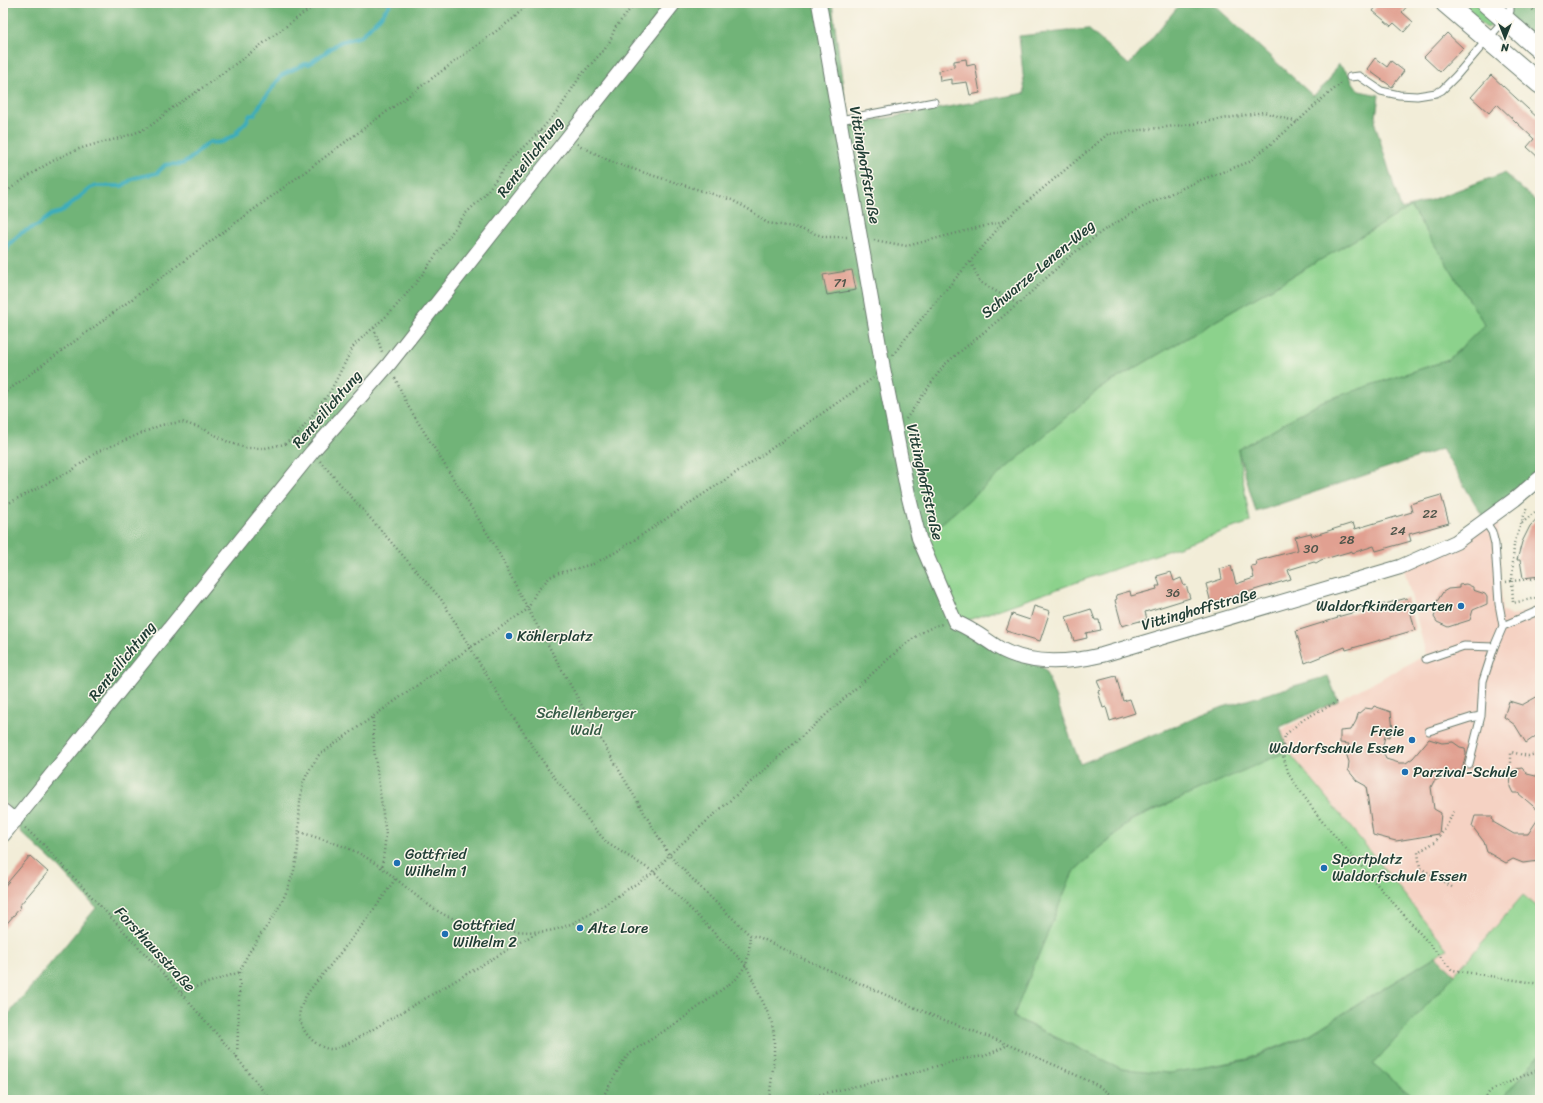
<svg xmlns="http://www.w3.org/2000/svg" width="1543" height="1103" viewBox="0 0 1543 1103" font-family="Sriracha,sans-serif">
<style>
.built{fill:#f5d2c3}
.green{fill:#8cd28c;stroke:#568860}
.forest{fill:#71b478;stroke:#487856}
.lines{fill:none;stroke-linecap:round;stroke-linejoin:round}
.stream{stroke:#3dadbb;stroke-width:4}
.building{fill:#e1a091}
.service-casing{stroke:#697b6d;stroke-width:9}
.minor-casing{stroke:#697b6d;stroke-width:16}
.secondary-casing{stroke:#697b6d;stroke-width:21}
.path{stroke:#697b6d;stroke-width:2.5;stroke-dasharray:1 3;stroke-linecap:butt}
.service{stroke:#fff;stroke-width:7}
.minor{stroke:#fff;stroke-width:14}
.secondary{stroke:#fff;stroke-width:19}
.poi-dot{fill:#1f6fb2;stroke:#fbf7ec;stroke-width:1.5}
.labels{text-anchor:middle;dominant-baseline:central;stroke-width:3;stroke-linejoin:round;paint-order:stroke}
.number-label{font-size:13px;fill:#50564b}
.street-label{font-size:15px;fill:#1f3d34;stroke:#fbf7ec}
.poi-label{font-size:15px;fill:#1f3d34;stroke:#fbf7ec;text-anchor:start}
.park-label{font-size:15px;fill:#355b46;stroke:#fbf7ec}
</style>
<rect width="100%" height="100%" fill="#fbf7ec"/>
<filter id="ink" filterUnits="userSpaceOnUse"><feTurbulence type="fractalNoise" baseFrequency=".025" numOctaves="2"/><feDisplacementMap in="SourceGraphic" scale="8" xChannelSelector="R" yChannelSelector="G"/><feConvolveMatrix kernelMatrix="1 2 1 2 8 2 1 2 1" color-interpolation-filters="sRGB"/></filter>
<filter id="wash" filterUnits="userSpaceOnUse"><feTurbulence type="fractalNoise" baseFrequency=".012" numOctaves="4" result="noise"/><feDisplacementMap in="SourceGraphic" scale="16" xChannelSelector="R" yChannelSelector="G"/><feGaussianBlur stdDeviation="0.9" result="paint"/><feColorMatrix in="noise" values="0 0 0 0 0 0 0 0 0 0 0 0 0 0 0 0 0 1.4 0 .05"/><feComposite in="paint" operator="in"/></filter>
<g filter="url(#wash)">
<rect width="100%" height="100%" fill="#f2edd8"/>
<path class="built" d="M 1498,513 L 1502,611 L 1512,616 L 1540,606 L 1540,909 L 1523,896 L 1455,974 L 1436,956 L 1447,949 L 1366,846 L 1287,750 L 1281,730 L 1426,655 L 1404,568 Z"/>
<path class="green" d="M 1454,3 L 1478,3 L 1495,20 L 1494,25 L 1487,28 Z
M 1411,207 L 1485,325 L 1448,360 L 1320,402 L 1238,450 L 1250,522 L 954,625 L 923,539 L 1099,389 Z
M 1287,750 L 1366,846 L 1447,949 L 1310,1034 L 1247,1059 L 1169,1074 L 1122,1069 L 1014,1017 L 1033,953 L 1075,870 L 1131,821 Z
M 1523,895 L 1540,909 L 1540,1054 L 1501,1100 L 1417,1100 L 1373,1064 L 1455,974 Z"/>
<path class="forest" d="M 3,3 L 832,3 L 848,125 L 1025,93 L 1019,36 L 1088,29 L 1129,65 L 1181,3 L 1212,3 L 1313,96 L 1328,82 L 1338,64 L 1349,74 L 1352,81 L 1359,91 L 1379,95 L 1375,124 L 1401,209 L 1420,204 L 1504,173 L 1540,205 L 1540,476 L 1485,520 L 1442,449 L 1256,512 L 1238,450 L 1320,402 L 1448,360 L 1485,325 L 1411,207 L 1099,389 L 923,539 L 954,625 L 1045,669 L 1080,764 L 1223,707 L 1328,676 L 1338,701 L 1280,727 L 1288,751 L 1131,820 L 1073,872 L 1013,1017 L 1122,1069 L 1170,1073 L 1247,1060 L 1309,1035 L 1436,956 L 1455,974 L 1373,1064 L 1417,1100 L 3,1100 L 3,1021 L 96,908 L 60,868 L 22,833 L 8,807 L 3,802 Z
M 1489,3 L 1540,3 L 1540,46 Z
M 1540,1054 L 1540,1100 L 1501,1100 Z"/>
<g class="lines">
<path class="stream" d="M 3,253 L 6,252 L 10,243 L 21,233 L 38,225 L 51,215 L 61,212 L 93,186 L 122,186 L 134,178 L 157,173 L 165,165 C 171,163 179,166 184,163 C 194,158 200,147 210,142 C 221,145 228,139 238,133 L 237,131 L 246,122 L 250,115 L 254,115 L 261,103 L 282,75 L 305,64 L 309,64 L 340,42 L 361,36 L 380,17 L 391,3"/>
</g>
<g id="blocks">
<path class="building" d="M 1379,3 L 1410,3 L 1402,12 L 1413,22 L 1404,32 L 1394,23 L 1391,26 L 1373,11 Z
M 1447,33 L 1463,48 L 1440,72 L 1424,57 Z
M 1375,58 L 1387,67 L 1391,61 L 1404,71 L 1392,87 L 1367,69 Z
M 966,59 L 967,66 L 975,64 L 980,93 L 970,95 L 967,82 L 952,84 L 952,79 L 940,81 L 939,71 L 954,67 L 954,61 Z
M 1491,75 L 1540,120 L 1540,159 L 1527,147 L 1534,139 L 1497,104 L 1489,113 L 1471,97 Z
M 852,270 L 856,290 L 827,295 L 823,275 Z
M 1441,495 L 1449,523 L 1409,534 L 1411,541 L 1376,551 L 1374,546 L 1352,553 L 1352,551 L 1321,560 L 1316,563 L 1314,562 L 1288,570 L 1291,579 L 1211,603 L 1206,584 L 1222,579 L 1220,569 L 1231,566 L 1236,584 L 1254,578 L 1251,566 L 1257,565 L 1256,561 L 1298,550 L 1295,537 L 1311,533 L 1312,536 L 1353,523 L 1355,529 L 1412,512 L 1410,504 Z
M 1540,515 L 1540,576 L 1523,578 L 1520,560 L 1517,560 L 1522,542 L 1530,526 Z
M 1171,572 L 1174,581 L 1181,578 L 1184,586 L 1186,585 L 1190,598 L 1145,612 L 1147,619 L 1122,626 L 1115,600 L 1117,599 L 1116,595 L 1130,591 L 1131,596 L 1157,589 L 1156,586 L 1160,586 L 1157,576 Z
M 1466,584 L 1473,587 L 1473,590 L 1485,594 L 1487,597 L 1487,604 L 1473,610 L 1470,620 L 1448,627 L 1437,622 L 1434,617 L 1439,604 L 1436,603 L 1443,592 L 1448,589 L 1459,588 L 1459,585 Z
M 1407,598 L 1415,630 L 1346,650 L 1345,647 L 1305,663 L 1296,631 L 1338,618 L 1337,617 Z
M 1034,606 L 1050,611 L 1040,641 L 1006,631 L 1012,614 L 1030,620 Z
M 1091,609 L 1095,620 L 1099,620 L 1101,630 L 1086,633 L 1087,638 L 1074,641 L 1066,617 Z
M 1116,676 L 1123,701 L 1130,699 L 1135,713 L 1110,721 L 1106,707 L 1103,708 L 1098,691 L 1101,690 L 1097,681 Z
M 1540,695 L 1540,733 L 1526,743 L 1515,725 L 1504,717 L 1509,701 L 1522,705 Z
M 1374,706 L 1391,712 L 1393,730 L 1389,737 L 1385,736 L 1382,750 L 1386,759 L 1399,763 L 1406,763 L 1413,758 L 1429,739 L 1442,743 L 1453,742 L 1460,747 L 1465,748 L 1466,754 L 1461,773 L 1450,778 L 1448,775 L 1434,781 L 1431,787 L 1434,809 L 1441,813 L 1439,834 L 1396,841 L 1373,835 L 1366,786 L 1357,781 L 1348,770 L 1349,762 L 1346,753 L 1349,744 L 1340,743 L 1340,731 L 1351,730 L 1356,721 L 1358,714 L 1365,708 L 1372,709 Z
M 1522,768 L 1527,774 L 1540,777 L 1540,812 L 1518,793 L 1513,793 L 1510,787 L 1511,775 L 1516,769 Z
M 1475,816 L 1492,816 L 1493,822 L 1514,834 L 1528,834 L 1540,816 L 1540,861 L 1523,863 L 1513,859 L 1506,863 L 1487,852 L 1484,842 L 1472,826 Z
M 30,856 L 48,872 L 19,906 L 20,908 L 3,928 L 3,888 Z"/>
</g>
</g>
<g filter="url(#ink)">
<use href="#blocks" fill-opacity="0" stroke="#697b6d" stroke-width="1"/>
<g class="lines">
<defs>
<path id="service" d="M 1350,77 L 1359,76 L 1381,91 L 1399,95 L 1417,96 L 1436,93 L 1442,90 L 1456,76 L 1504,20 L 1510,11 L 1510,3
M 840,120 L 934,102
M 1485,521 L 1492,532 L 1495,544 L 1499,604 L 1503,626
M 1426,659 L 1464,646 L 1494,647
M 1429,731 L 1470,718 L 1481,716
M 1469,764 L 1481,716 L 1483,681 L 1494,647 L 1503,626 L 1540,610"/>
<path id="minor" d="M 819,3 L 883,368 L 908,494 L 919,538 L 955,622 C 972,629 982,637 997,647 C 1028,666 1068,663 1102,655 L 1400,567 L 1456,542 L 1515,499 L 1540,478
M 3,811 L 15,821
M 3,835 L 312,452 L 389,364 L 674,3"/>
<path id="secondary" d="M 1445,3 L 1540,84
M 1486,3 L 1540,50"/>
</defs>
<use href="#service" class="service-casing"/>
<use href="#minor" class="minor-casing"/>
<use href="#secondary" class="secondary-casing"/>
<path class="path" d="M 1528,3 L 1534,11 L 1540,13
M 540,131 L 554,135
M 577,144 L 612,162 L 648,174 L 732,200 L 750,210 L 767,223 L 794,227 L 825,237 L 847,237
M 3,194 C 27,177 51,159 79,149 C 102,141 126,139 148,127 C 157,122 164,114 172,108 C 222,76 269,38 318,3
M 874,240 L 907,246 L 1004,221 L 1108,134 L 1192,124 L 1264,112 L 1297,122
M 971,262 L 980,282 L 1018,304
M 374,328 L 382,352
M 893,355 C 928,308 968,266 1004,221
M 395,378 L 408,406 L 494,544 L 528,609 L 596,731 L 669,855 L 706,893 L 750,935 L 761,938 L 797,956 L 934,1016 L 997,1040 L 1059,1067 L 1097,1085 L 1118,1100
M 3,394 L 514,18 L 528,3
M 906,419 L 944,365 L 1018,304 L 1070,256 L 1104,230 L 1150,203 L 1198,181 L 1249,162 L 1297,122 L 1322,99 L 1343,82
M 298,434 L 304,442
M 320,461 L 441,599 L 501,699 L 548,769 L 592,825 L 607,843 L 654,872 L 746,965 L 771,1020 L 774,1034 L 774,1060 L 769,1100
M 3,506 L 71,471 L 97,452 L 161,425 L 182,422 L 204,429 L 228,442 L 246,448 L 265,448 L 285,444 L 298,434 L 330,392 L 354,345 L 391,312 L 409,291 L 422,275 L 455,228 L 466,213 L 483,197 L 512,158 L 540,131 L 560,108 L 581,75 L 605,49 L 610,41 L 615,28 L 635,3
M 1522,523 L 1540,508
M 1540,578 L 1512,581 L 1513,603 L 1540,597
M 1506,582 L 1512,581 L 1514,544 L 1527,507
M 1337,702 L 1304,719 L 1285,735 L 1282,752 L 1289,775 L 1320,819 L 1452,970 L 1540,984
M 373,718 L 374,749 L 386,835 L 382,867
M 1505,773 L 1511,763 L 1511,752 L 1528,756 L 1540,753
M 25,828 L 44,845 C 121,930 201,1009 270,1100
M 300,832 C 323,840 350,846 370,860 C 395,875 417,900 443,914 C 465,926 529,936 553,930 C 578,924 601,907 622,893 C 632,886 643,880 653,873 C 659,868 664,861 669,855 L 903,646 C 916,636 927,628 942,624
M 395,879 C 375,910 352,938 329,967 C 319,979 306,992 301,1007 C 294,1024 313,1048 331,1049 C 338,1049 347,1044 353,1041 L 538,932
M 1452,887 L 1420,868 L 1418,852 L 1435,842 L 1445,829 L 1455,809
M 181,992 L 240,972
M 237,1057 L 240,972 C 248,949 264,932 276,912 C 284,899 290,884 294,870 C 302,842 296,812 303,785 C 306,773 313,765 319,755 L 471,647 L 528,609 L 536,592 L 550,577 L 559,573 L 593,564 L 616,552 L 752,462 L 873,378
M 601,1100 L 624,1060 L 633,1051 L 681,1020 L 736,979 L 746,965 L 749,952 L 750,935
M 796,1100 L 916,1072 L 962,1059 L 985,1056 L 1008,1045
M 1484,1100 L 1490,1091 L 1532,1072 L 1540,1070"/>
<use href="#service" class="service"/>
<use href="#minor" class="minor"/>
<use href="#secondary" class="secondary"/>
</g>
</g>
<g class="poi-dot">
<circle cx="1461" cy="606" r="4"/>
<circle cx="509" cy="636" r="4"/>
<circle cx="1412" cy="740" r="4"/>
<circle cx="1405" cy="772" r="4"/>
<circle cx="397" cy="863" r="4"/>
<circle cx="1324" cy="868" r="4"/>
<circle cx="580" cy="928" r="4"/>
<circle cx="445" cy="934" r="4"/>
</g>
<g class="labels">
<g class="number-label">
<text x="840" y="282">71</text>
<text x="1430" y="513">22</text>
<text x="1398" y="530">24</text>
<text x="1347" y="539">28</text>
<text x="1311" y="548">30</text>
<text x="1173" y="592">36</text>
</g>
<g class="street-label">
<text transform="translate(530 157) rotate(-52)">Renteilichtung</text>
<text transform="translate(865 165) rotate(80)">Vittinghoffstraße</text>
<text transform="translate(1038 269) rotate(-40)">Schwarze-Lenen-Weg</text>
<text transform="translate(327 409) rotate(-49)">Renteilichtung</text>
<text transform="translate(925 482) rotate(77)">Vittinghoffstraße</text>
<text transform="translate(1199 609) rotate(-16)">Vittinghoffstraße</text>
<text transform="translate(122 661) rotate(-51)">Renteilichtung</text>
<text transform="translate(155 949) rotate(47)">Forsthausstraße</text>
</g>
<g class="poi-label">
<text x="1453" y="606" text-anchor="end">Waldorfkindergarten</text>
<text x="517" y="636">Köhlerplatz</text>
<text x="1404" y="731" text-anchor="end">Freie<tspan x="1404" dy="17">Waldorfschule Essen</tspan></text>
<text x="1413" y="772">Parzival-Schule</text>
<text x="405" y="854">Gottfried<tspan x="405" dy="17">Wilhelm 1</tspan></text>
<text x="1332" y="859">Sportplatz<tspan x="1332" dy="17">Waldorfschule Essen</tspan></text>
<text x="453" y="925">Gottfried<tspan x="453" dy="17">Wilhelm 2</tspan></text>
<text x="588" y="928">Alte Lore</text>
</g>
<g class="park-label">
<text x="586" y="713">Schellenberger<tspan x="586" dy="17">Wald</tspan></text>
</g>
</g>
<rect width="1543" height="1103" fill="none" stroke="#fbf7ec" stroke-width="16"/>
<g transform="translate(1505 38) rotate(180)" stroke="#fbf7ec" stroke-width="3" paint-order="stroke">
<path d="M0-3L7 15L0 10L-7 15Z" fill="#1f3d34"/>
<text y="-6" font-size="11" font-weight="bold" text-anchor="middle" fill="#1f3d34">N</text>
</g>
</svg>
